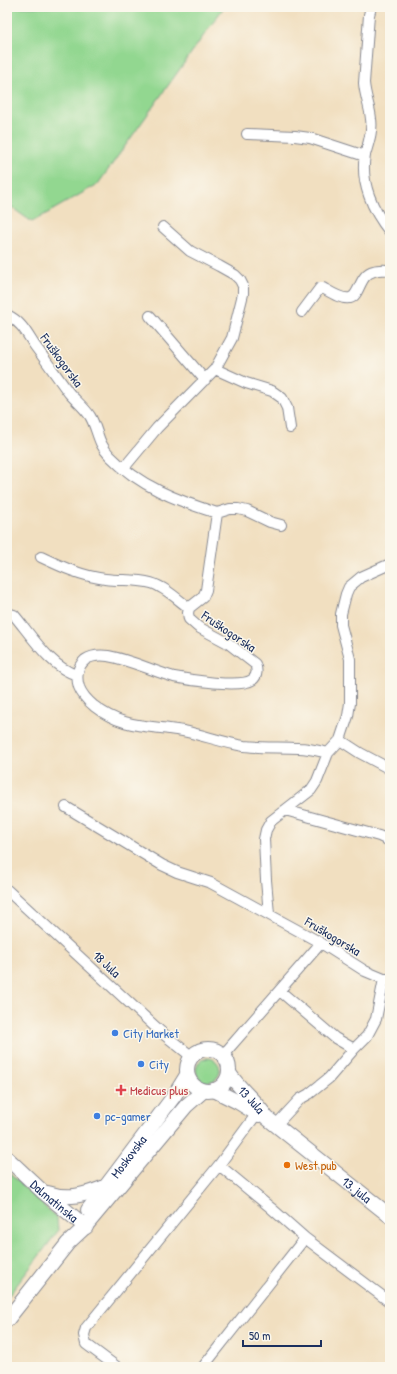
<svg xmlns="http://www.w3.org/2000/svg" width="397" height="1374" viewBox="0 0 397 1374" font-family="'Patrick Hand',sans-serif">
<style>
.green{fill:#92d790;stroke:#568377}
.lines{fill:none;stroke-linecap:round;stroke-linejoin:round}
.street-casing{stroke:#86878f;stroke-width:12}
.secondary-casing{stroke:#86878f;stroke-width:16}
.street{stroke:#fff;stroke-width:10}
.secondary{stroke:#fff;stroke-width:14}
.shop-dot{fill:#3f7fe0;stroke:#fbf7ec;stroke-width:1.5}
.health-dot{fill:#e0444e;stroke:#fbf7ec;stroke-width:1.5}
.food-dot{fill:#e8710a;stroke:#fbf7ec;stroke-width:1.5}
.labels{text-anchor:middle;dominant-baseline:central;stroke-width:3;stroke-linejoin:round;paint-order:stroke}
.street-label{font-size:13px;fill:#1b2f5e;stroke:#fbf7ec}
.shop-label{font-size:13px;fill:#366cbe;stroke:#fbf7ec;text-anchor:start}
.health-label{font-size:13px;fill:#be3a42;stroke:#fbf7ec;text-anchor:start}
.food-label{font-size:13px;fill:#c56008;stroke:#fbf7ec;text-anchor:start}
</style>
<rect width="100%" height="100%" fill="#fbf7ec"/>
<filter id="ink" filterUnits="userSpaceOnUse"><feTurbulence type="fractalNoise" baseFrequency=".025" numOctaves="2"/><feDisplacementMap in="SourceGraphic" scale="8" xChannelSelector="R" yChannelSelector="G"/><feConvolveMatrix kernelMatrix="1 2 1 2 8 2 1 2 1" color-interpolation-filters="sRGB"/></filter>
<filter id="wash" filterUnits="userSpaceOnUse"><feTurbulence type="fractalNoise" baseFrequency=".012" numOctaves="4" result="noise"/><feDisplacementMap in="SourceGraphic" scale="16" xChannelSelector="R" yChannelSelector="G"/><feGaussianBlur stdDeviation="0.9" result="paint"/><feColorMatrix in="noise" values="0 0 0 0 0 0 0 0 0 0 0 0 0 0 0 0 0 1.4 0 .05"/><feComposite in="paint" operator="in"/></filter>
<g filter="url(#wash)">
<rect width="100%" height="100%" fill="#f1dfc0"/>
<path class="green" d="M 7,7 L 224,7 L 98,184 L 32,222 L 7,204 Z
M196 1070a12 12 0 1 1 24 0a12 12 0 1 1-24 0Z
M 7,1171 L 57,1218 L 58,1231 L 7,1298 Z"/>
</g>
<g filter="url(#ink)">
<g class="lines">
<defs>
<path id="street" d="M 371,7 L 369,15 L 364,83 C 365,96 370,107 371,119 C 373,131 368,144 365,155 C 360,183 373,211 390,232
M 247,134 L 295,136 L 310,138 L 365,156
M 302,312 L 320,288 L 323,288 C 330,292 342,300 350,298 C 360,296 359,274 374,271 C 379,269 385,270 390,270
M 7,315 C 22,322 27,334 35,346 C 47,362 58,378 69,393 C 76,401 84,407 90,416 C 98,429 97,443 110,456 C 139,486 178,501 217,513 L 206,590 L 203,597 L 189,608 L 188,613 L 189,619 L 198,627 L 228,643 L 255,664 C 257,669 258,676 252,680 C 240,688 189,680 174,677 C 152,671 131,660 108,656 C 100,655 92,655 85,660 C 77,667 76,678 79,687 C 82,695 88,701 94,706 C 123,729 149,725 183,731 C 203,735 224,743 244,746 C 263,748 281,747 299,748 C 309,748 319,751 328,753
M 150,316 L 205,380
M 215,369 L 246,383 L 272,391 L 282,398 L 287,408 L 290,428
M 123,469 L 157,428 L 215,369 L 232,338 L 243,294 L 243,286 L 240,280 L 235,275 L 219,266 L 190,251 L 163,227
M 217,513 L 230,509 L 238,509 L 247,511 L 270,522 L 281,525
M 41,557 C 62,567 82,576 105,579 C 120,581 136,579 151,583 C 165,587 177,599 189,608
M 7,613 L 14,615 C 31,635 51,668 77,675
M 340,740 L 360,753 L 390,769
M 66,807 L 162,865 L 177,872 L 211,883 L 321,943 L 365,971 L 384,979 L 390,979
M 285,810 L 379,836 L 390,841
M 7,890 L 161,1032 L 191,1056
M 269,914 L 266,880 L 264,839 L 266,830 L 271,821 L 311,790 L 317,781 L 328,753 L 340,740 L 348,716 L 350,703 L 350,659 L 341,625 L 341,614 L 346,594 L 349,587 L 361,577 L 390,564
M 280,991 L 335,1038 L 354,1049
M 223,1055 L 321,943
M 276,1125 L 300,1099 L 309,1094 L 329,1078 L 354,1049 L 367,1036 L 376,1019 L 384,979
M 219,1165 L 271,1208 L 305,1238 L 390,1302
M 117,1367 L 86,1344 L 84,1335 L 86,1328 L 219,1165 L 261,1108
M 203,1367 L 305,1238"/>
<g id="secondary">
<circle cx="208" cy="1070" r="21"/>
<path id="s1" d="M 229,1073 C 240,1090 256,1101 267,1118 L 390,1216"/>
<path d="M 214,1090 L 238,1102 L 259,1115"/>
<path id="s2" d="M 7,1158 L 42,1191 L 86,1227"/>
<path d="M 48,1193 C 68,1200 85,1195 105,1187"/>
<path id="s3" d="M 88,1210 L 174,1096 L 187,1075"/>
<path d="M 7,1320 L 68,1243 L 83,1229 L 186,1106 L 203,1091"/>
</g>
</defs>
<use href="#street" class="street-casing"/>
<use href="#secondary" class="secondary-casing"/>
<use href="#street" class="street"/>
<use href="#secondary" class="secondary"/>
</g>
</g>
<g class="shop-dot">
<circle cx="115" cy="1033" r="4"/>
<circle cx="141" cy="1064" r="4"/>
<circle cx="97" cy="1116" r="4"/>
</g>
<path class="health-dot" d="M119 1084h4v4h4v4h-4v4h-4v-4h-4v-4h4z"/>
<circle class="food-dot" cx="287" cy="1165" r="4"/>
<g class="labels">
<g class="street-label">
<text transform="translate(62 360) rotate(54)">Fruškogorska</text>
<text transform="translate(229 631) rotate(34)">Fruškogorska</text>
<text transform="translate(333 936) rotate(31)">Fruškogorska</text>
<text transform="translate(107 964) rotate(43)">18 Jula</text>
<text stroke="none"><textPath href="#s1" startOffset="35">13 Jula</textPath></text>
<text stroke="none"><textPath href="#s3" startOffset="67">Moskovska</textPath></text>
<text stroke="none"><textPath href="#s1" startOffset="174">13. jula</textPath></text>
<text stroke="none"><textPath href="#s2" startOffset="64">Dalmatinska</textPath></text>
</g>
<g class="shop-label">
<text x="123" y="1033">City Market</text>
<text x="149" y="1064">City</text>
<text x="105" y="1116">pc-gamer</text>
</g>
<g class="health-label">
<text x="130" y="1090">Medicus plus</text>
</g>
<g class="food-label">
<text x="295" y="1165">West pub</text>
</g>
</g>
<rect width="397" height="1374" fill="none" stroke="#fbf7ec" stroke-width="24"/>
<path d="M243 1340v6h78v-6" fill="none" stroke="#1b2f5e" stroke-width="2"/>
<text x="249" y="1340" font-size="12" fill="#1b2f5e" stroke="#fbf7ec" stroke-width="3" paint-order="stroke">50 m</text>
</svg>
